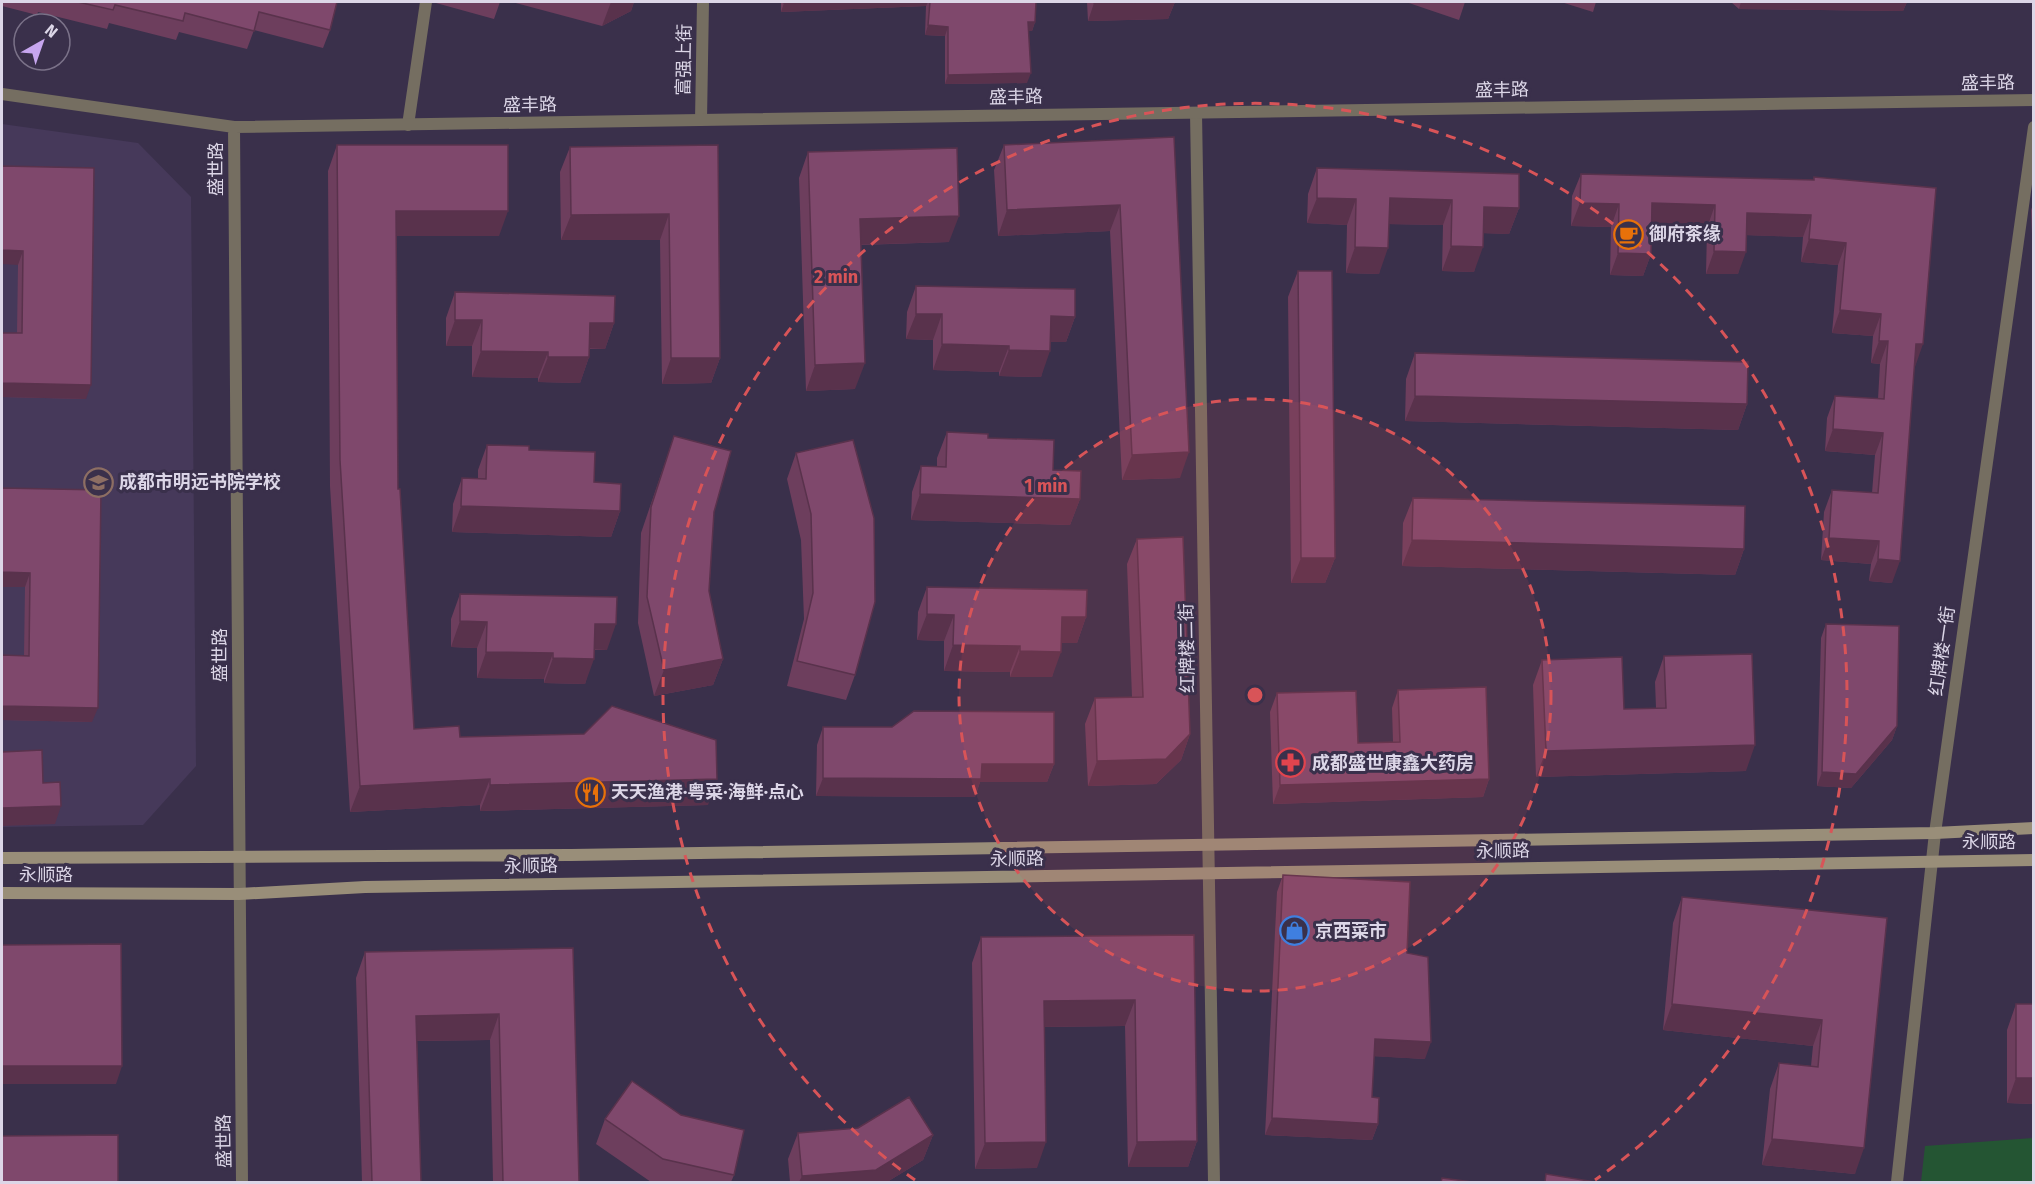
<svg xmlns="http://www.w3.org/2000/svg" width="2035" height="1184" viewBox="0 0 2035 1184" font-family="'Fira Sans','Noto Sans SC',sans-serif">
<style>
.built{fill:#46395a}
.green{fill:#245533}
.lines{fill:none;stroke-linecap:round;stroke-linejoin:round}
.minor{stroke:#756e61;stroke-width:12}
.tertiary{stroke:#756e61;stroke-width:12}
.secondary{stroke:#998e79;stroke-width:12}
.wall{fill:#6d3e5d}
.shaded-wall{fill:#59324c}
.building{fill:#7f486c;stroke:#59324c;stroke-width:1.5}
.ring{fill:none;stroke:#d85458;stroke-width:3;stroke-dasharray:10 8}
.labels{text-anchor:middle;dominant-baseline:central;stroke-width:6;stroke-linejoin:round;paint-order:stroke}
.street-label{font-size:18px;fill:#dcd6e7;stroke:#3a304b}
.poi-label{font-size:18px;font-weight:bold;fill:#dcd6e7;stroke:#3a304b;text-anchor:start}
.centre{fill:#d85458;stroke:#3a304b;stroke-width:3}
.ring-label{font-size:18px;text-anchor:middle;font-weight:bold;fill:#d85458;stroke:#3a304b;stroke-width:6;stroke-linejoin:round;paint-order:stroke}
</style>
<rect width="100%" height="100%" fill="#3a304b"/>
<path class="built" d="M 2,124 L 138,143 L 191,197 L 196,766 L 143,825 L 2,827 Z"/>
<path class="green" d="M 2033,1138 L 2033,1182 L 1921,1182 L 1925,1146 Z"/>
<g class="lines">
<path class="minor" d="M 1196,113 L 1214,1182
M 701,120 L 703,2
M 408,125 L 426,2
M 1897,1182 L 1935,833 L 2034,127"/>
<path class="tertiary" d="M 2,94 L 234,127 L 2034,100
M 234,127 L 242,1182"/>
<path class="secondary" d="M 2,858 L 571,855 L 1935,833 L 2034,828
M 2,893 L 239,894 L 365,887 L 2034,860"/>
</g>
<path class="wall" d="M 2,2 L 337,2 L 330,30 L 323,48 L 254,30 L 247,49 L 179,32 L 176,40 L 109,23 L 107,29 L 38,12 L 37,15 L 2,6 Z
M 436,2 L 500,2 L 494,19 L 436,3 Z
M 512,2 L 634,2 L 631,11 L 602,26 Z
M 781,2 L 1036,2 L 1035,22 L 1032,31 L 1028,31 L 1027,83 L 945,84 L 945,36 L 925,35 L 926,6 L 781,12 Z
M 1087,2 L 1175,2 L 1168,19 L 1088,21 Z
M 1406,2 L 1465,2 L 1459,20 Z
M 1561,2 L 1596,2 L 1593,12 Z
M 1731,2 L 1907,2 L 1903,11 L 1739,9 Z
M 1174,137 L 1180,478 L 1122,480 L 1110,231 L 998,236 L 994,170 L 1004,145 Z
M 337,145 L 499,236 L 396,236 L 398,489 L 414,729 L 460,737 L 708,805 L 480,811 L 480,805 L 350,812 L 330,486 L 328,171 Z
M 718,145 L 720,358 L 711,383 L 662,384 L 660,240 L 561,240 L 560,172 L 570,147 Z
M 808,152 L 949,242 L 861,245 L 855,389 L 806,391 L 799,178 Z
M 2,166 L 86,399 L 2,397 L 2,333 L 17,333 L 18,265 Z
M 1317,168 L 1519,208 L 1509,234 L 1484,233 L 1474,272 L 1442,271 L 1443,225 L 1389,224 L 1379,274 L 1346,273 L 1347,225 L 1307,223 L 1308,194 Z
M 1581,174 L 1813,180 L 1814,177 L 1914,367 L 1892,583 L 1869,581 L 1871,564 L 1821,560 L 1824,512 L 1832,490 L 1872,493 L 1875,455 L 1825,451 L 1827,418 L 1835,396 L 1878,399 L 1880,364 L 1871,363 L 1873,336 L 1832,333 L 1838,265 L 1801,262 L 1803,237 L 1747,235 L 1738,274 L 1706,274 L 1707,228 L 1652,226 L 1651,254 L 1643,276 L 1610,275 L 1611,227 L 1571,226 L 1572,196 Z
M 2034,202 L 2034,284 L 2031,210 Z
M 1298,271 L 1335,558 L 1325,583 L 1291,583 L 1288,297 Z
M 916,286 L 1075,317 L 1066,342 L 1050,342 L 1041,377 L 999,376 L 999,372 L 933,370 L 933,340 L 906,339 L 907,312 Z
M 455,292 L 614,323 L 605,349 L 589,349 L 589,357 L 580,383 L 538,382 L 538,378 L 472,377 L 472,346 L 446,346 L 446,318 Z
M 1415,353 L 1747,404 L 1738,430 L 1405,421 L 1406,379 Z
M 947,432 L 988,438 L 1053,470 L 1080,499 L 1070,525 L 911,520 L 912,492 L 921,466 L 937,466 L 937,458 Z
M 674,436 L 714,512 L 709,591 L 723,659 L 713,685 L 654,696 L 638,623 L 641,533 Z
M 487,445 L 529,450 L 594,482 L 620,511 L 611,537 L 452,532 L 453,504 L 462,478 L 478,479 L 478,470 Z
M 796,453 L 855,675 L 846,700 L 787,686 L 804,619 L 801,540 L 787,479 Z
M 2,488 L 92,722 L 2,720 L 2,655 L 24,656 L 25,587 L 2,587 Z
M 1413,498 L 1744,549 L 1735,575 L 1402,566 L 1403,523 Z
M 1137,539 L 1190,734 L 1181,760 L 1156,784 L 1088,786 L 1085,724 L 1095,698 L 1132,697 L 1127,564 Z
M 927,587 L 1086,617 L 1077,643 L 1061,643 L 1052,677 L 1010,677 L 1010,672 L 944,671 L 944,641 L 917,640 L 918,612 Z
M 460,594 L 607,650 L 594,650 L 585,684 L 544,683 L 544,679 L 477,678 L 477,648 L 451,647 L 451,619 Z
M 1826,624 L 1897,726 L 1892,740 L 1851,788 L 1817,786 L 1821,638 Z
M 1664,656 L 1746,771 L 1536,777 L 1533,685 L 1542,660 L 1624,709 L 1656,708 L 1655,682 Z
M 1398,690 L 1489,779 L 1483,797 L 1273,804 L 1270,712 L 1277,693 L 1358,743 L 1393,742 L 1392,708 Z
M 823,727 L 1054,764 L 1047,782 L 980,782 L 975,797 L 816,796 L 817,745 Z
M 1283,875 L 1407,953 L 1425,1059 L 1374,1056 L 1372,1097 L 1378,1124 L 1372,1140 L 1265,1135 L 1277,892 Z
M 1682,897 L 1887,918 L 1855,1174 L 1762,1165 L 1770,1089 L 1779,1063 L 1811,1066 L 1813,1046 L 1663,1030 L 1673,923 Z
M 1194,935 L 1197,1141 L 1188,1167 L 1128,1167 L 1125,1026 L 1044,1027 L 1037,1168 L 975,1169 L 972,963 L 981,937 Z
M 573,948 L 579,1182 L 493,1182 L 490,1040 L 417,1041 L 421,1182 L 362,1182 L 356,978 L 365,952 Z
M 2016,1004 L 2034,1104 L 2007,1103 L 2007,1030 Z
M 605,1119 L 734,1175 L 731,1182 L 651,1182 L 596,1144 Z
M 798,1133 L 933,1135 L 923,1160 L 887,1182 L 790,1182 L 788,1159 Z"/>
<path class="shaded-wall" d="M 611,2 L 634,2 L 631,11 L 602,26 Z
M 810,2 L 928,2 L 926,6 L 781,12 L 784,3 Z
M 1175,2 L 1168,19 L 1088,21 L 1094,3 Z
M 1741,2 L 1907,2 L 1903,11 L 1739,9 Z
M 1028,22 L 1035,22 L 1032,31 L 1024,31 Z
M 928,25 L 948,27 L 945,36 L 925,35 Z
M 1031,73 L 1027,83 L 945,84 L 948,75 Z
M 1317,198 L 1356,199 L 1347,225 L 1307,223 Z
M 1390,198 L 1452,200 L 1443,225 L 1380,224 Z
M 1580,203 L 1619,204 L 1611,227 L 1571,226 Z
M 1652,203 L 1715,205 L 1707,228 L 1644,226 Z
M 1120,205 L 1110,231 L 998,236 L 1007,210 Z
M 1484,207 L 1519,208 L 1509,234 L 1475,233 Z
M 396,211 L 508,211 L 499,236 L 386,236 Z
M 1747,213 L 1811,215 L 1803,237 L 1739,235 Z
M 669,214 L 660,240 L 561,240 L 571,215 Z
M 959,216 L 949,242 L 851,245 L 860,219 Z
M 1809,239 L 1846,243 L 1838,265 L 1801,262 Z
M 1451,246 L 1483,247 L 1474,272 L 1442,271 Z
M 1355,247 L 1388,248 L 1379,274 L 1346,273 Z
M 2,250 L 23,251 L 18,265 L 2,264 Z
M 1714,251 L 1746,252 L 1738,274 L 1706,274 Z
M 1618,253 L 1651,254 L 1643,276 L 1610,275 Z
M 1840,310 L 1881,314 L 1873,336 L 1832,333 Z
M 916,314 L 942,314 L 933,340 L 906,339 Z
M 1051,316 L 1075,317 L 1066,342 L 1041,342 Z
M 455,320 L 482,320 L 472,346 L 446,346 Z
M 590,323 L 614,323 L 605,349 L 580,348 Z
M 1879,341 L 1888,341 L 1880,364 L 1871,363 Z
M 942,344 L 1009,346 L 999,372 L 933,370 Z
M 1916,344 L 1923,344 L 1915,367 Z
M 1009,350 L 1050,351 L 1041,377 L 999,376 Z
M 481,351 L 548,352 L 538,378 L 472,377 Z
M 548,357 L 589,357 L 580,383 L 538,382 Z
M 671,358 L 720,358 L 711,383 L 662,384 Z
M 865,363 L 855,389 L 806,391 L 815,365 Z
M 2,383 L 91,385 L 86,399 L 2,397 Z
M 1415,396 L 1747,404 L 1738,430 L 1405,421 Z
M 1833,429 L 1883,433 L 1875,455 L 1825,451 Z
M 1189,452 L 1180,478 L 1122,480 L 1132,455 Z
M 920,494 L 1080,499 L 1070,525 L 911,520 Z
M 461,506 L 620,511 L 611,537 L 452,532 Z
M 1829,538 L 1879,541 L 1871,564 L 1821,560 Z
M 1412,540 L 1744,549 L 1735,575 L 1402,566 Z
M 1301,558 L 1335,558 L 1325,583 L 1291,583 Z
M 1878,559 L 1900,561 L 1892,583 L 1869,581 Z
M 2,572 L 30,573 L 25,587 L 2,587 Z
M 927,614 L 954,615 L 944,641 L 917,640 Z
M 1062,617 L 1086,617 L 1077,643 L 1052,643 Z
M 460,621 L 487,622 L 477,648 L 451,647 Z
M 595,624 L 616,624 L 607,650 L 585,649 Z
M 953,645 L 1020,646 L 1010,672 L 944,671 Z
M 1020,651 L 1061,652 L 1052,677 L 1010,677 Z
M 486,652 L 553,653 L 544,679 L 477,678 Z
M 553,658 L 594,659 L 585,684 L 544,683 Z
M 723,659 L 713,685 L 654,696 L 664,670 Z
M 2,706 L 98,708 L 92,722 L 2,720 Z
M 1897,726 L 1892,740 L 1851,788 L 1817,786 L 1822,772 Z
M 1190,734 L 1181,760 L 1156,784 L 1088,786 L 1097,761 Z
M 1755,745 L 1746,771 L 1536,777 L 1546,751 Z
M 982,764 L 1054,764 L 1047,782 L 980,782 L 975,797 L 816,796 L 823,778 Z
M 490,779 L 480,805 L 350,812 L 360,786 Z
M 717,779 L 708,805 L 480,811 L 490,785 Z
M 1489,779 L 1483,797 L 1273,804 L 1280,785 Z
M 61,806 L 55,824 L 2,826 L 2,808 Z
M 1135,1000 L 1125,1026 L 1035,1027 L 1044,1001 Z
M 1672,1004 L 1822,1020 L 1813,1046 L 1663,1030 Z
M 499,1014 L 490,1040 L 407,1041 L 416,1016 Z
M 1375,1039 L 1431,1042 L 1425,1059 L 1369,1056 Z
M 2,1066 L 122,1066 L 116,1084 L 2,1084 Z
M 2016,1078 L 2034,1078 L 2034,1104 L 2007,1103 Z
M 1272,1118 L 1378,1124 L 1372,1140 L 1265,1135 Z
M 933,1135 L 923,1160 L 887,1182 L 799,1182 L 802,1176 Z
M 1772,1139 L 1864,1148 L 1855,1174 L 1762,1165 Z
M 1197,1141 L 1188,1167 L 1128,1167 L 1137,1142 Z
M 1046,1142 L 1037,1168 L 975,1169 L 985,1143 Z"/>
<path class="building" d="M 78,2 L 337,2 L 330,30 L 259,12 L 254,31 L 185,13 L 183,21 L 115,5 L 113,10 Z
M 784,2 L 810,2 L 784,3 Z
M 930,2 L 1036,2 L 1035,22 L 1028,22 L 1031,73 L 948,75 L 948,27 L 928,25 Z
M 1094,2 L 1153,2 L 1094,3 Z
M 1174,137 L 1189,452 L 1132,455 L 1120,205 L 1007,210 L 1004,145 Z
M 337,145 L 508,145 L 508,211 L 396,211 L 398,489 L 400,489 L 414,729 L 459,726 L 460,737 L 584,734 L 612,706 L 716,740 L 717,779 L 490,785 L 490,779 L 360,786 L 340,460 Z
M 718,145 L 720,358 L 671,358 L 669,214 L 571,215 L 570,147 Z
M 957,148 L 959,216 L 860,219 L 865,363 L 815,365 L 808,152 Z
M 2,166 L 94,168 L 91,385 L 2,383 L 2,333 L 22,333 L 23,251 L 2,250 Z
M 1317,168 L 1519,174 L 1519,208 L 1484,207 L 1483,247 L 1451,246 L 1452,200 L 1390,198 L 1388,248 L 1355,247 L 1356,199 L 1317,198 Z
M 1581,174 L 1814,180 L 1814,177 L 1936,188 L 1923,344 L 1916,344 L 1900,561 L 1878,559 L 1879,541 L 1829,538 L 1832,490 L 1878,493 L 1883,433 L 1833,429 L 1835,396 L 1884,399 L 1888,341 L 1879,341 L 1881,314 L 1840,310 L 1846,243 L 1809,239 L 1811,215 L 1747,213 L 1746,252 L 1714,251 L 1715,205 L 1652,203 L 1651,254 L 1618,253 L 1619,204 L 1580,203 Z
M 1298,271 L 1332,271 L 1335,558 L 1301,558 Z
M 916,286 L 1075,289 L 1075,317 L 1051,316 L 1050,351 L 1009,350 L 1009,346 L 942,344 L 942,314 L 916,314 Z
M 455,292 L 615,296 L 614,323 L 590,323 L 589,357 L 548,357 L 548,352 L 481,351 L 482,320 L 455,320 Z
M 1415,353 L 1748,362 L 1747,404 L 1415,396 Z
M 947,432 L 988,434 L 988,438 L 1054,440 L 1053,470 L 1081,471 L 1080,499 L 920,494 L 921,466 L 946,467 Z
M 674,436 L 731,451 L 714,512 L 709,591 L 723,659 L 664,670 L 647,597 L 651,507 Z
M 853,440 L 874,518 L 875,602 L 855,675 L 797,661 L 813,593 L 811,514 L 796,453 Z
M 487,445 L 529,446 L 529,450 L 595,452 L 594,482 L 621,484 L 620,511 L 461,506 L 462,478 L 486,479 Z
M 2,488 L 101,490 L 98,708 L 2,706 L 2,655 L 29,656 L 30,573 L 2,572 Z
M 1413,498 L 1745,506 L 1744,549 L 1412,540 Z
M 1183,537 L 1190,734 L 1166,759 L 1097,761 L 1095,698 L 1143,697 L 1137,539 Z
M 927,587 L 1087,590 L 1086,617 L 1062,617 L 1061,652 L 1020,651 L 1020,646 L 953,645 L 954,615 L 927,614 Z
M 460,594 L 617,597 L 616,624 L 595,624 L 594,659 L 553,658 L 553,653 L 486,652 L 487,622 L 460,621 Z
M 1826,624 L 1899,626 L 1897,726 L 1856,774 L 1822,772 Z
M 1752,654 L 1755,745 L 1546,751 L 1542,660 L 1622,657 L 1624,709 L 1666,708 L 1664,656 Z
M 1486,687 L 1489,779 L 1280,785 L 1277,693 L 1356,691 L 1358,743 L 1400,742 L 1398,690 Z
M 914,711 L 1054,712 L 1054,764 L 982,764 L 981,779 L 823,778 L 823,727 L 892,727 Z
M 42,750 L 43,783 L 60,782 L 61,806 L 2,808 L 2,752 Z
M 1283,875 L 1410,882 L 1407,953 L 1428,957 L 1431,1042 L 1375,1039 L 1372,1097 L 1379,1098 L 1378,1124 L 1272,1118 Z
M 1682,897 L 1887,918 L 1864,1148 L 1772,1139 L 1779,1063 L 1818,1067 L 1822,1020 L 1672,1004 Z
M 1194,935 L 1197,1141 L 1137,1142 L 1135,1000 L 1044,1001 L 1046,1142 L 985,1143 L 981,937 Z
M 121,944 L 122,1066 L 2,1066 L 2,945 Z
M 573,948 L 579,1182 L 503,1182 L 499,1014 L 416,1016 L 421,1182 L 372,1182 L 365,952 Z
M 2016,1004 L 2034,1004 L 2034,1078 L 2016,1078 Z
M 632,1081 L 681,1115 L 744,1130 L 734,1175 L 663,1159 L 605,1119 Z
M 909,1097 L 933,1135 L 876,1170 L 802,1176 L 798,1133 L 858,1128 Z
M 118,1135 L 118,1182 L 2,1182 L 2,1136 Z
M 1546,1174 L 1595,1182 L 1545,1182 Z
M 1442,1178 L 1472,1182 L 1441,1182 Z"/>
<circle cx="1255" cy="695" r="296" fill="#d85458" fill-opacity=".12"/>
<g class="ring">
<circle cx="1255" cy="695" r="296"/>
<path d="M915 1180A592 592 0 1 1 1595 1180"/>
</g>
<defs>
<symbol id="cafe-ring" viewBox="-11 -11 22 22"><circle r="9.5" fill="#3a304b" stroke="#e8710a" stroke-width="1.5"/><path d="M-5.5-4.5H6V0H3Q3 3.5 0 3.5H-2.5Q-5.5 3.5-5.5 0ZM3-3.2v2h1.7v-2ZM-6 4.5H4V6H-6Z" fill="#e8710a"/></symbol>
<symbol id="school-ring" viewBox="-11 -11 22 22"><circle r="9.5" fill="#3a304b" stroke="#8d6e63" stroke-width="1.5"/><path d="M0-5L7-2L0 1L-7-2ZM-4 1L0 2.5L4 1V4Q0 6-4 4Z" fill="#8d6e63"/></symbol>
<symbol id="pharmacy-ring" viewBox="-11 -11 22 22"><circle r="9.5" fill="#3a304b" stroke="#e0444e" stroke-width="1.5"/><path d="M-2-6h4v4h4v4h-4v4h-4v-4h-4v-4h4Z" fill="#e0444e"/></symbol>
<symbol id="restaurant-ring" viewBox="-11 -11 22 22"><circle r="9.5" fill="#3a304b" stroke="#e8710a" stroke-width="1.5"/><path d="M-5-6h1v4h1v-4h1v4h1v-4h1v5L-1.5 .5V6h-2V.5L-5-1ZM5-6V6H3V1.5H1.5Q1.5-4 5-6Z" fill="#e8710a"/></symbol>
<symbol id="shop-ring" viewBox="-11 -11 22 22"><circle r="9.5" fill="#3a304b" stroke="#3f7fe0" stroke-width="1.5"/><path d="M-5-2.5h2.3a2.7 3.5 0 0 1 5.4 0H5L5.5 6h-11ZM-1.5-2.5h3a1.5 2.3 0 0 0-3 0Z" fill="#3f7fe0"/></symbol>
</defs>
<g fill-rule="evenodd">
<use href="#cafe-ring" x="1612" y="218" width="33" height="33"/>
<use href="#school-ring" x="82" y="466" width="33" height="33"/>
<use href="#pharmacy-ring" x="1274" y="746" width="33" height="33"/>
<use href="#restaurant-ring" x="574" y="776" width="33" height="33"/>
<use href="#shop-ring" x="1278" y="914" width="33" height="33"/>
</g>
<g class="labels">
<g class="street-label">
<text transform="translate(684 60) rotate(-89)">富强上街</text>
<text transform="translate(1988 83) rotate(-1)">盛丰路</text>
<text transform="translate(1502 90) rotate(-1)">盛丰路</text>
<text transform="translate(1016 97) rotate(-1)">盛丰路</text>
<text transform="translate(530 105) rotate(-1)">盛丰路</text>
<text transform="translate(216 169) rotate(-90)">盛世路</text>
<text transform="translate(1187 648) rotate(-91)">红牌楼二街</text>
<text transform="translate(1942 651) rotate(-82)">红牌楼一街</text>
<text transform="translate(220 655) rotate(-90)">盛世路</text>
<text x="1989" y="842">永顺路</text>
<text transform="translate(1503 851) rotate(-1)">永顺路</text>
<text transform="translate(1017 859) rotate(-1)">永顺路</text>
<text transform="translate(531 866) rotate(-1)">永顺路</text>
<text x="46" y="875">永顺路</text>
<text transform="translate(224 1141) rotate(-91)">盛世路</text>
</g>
<g class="poi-label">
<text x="1649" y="234">御府茶缘</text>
<text x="119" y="482">成都市明远书院学校</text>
<text x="1312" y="763">成都盛世康鑫大药房</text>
<text x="611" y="792">天天渔港·粤菜·海鲜·点心</text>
<text x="1315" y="931">京西菜市</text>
</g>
</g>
<circle cx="1255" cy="695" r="9" class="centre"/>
<g class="ring-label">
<text x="836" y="283">2 min</text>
<text x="1046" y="492">1 min</text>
</g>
<rect width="2035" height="1184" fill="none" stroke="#dcd6e7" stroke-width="6"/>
<g transform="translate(42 42) rotate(40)"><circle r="28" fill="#3a304b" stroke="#7b7289" stroke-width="1.5"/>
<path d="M0-4.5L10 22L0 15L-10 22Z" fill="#c7a6ef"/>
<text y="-9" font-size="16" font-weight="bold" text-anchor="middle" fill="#dcd6e7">N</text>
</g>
</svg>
